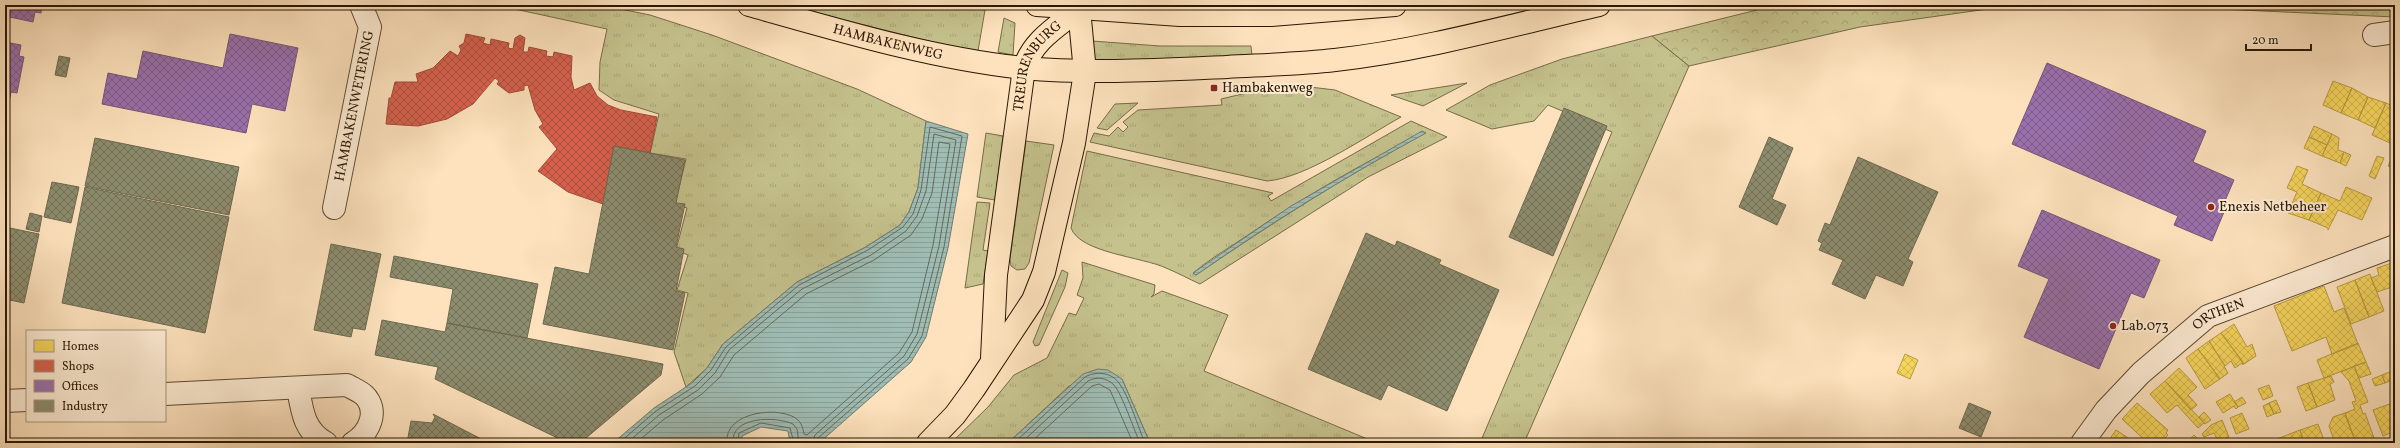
<svg xmlns="http://www.w3.org/2000/svg" width="2400" height="448" viewBox="0 0 2400 448" font-family="Vollkorn,serif">
<style>
.grass{fill:url(#grass-tufts);stroke:#776c48;fill-rule:evenodd}
.forest{fill:url(#forest-crowns);stroke:#776c48}
.water{fill:url(#water-rules);stroke:#707b6d}
.homes{fill:url(#homes-cross-hatch);stroke:#b89c41}
.shops{fill:url(#shops-cross-hatch);stroke:#a24a36}
.offices{fill:url(#offices-cross-hatch);stroke:#775578}
.industry{fill:url(#industry-cross-hatch);stroke:#6e694e}
.lines{fill:none;stroke-linecap:round;stroke-linejoin:round}
.shore{stroke:#646a5c;stroke-width:1}
.minor-casing{stroke:#5e4a31;stroke-width:24}
.major-casing{stroke:#291702;stroke-width:24}
.minor{stroke:#feecd4;stroke-width:22}
.major{stroke:#fde2bd;stroke-width:22}
.poi-dot{fill:#8f2418;stroke:#feecd4;stroke-width:1.5}
.labels{text-anchor:middle;dominant-baseline:central;stroke-width:4;stroke-linejoin:round;paint-order:stroke}
.street-label{font-size:14px;fill:#291702;stroke:#feecd4}
.poi-label{font-size:14px;fill:#291702;stroke:#feecd4;text-anchor:start}
</style>
<defs>
<pattern id="grass-tufts" width="24" height="20" patternUnits="userSpaceOnUse"><rect width="24" height="20" fill="#c5c28d"/><path d="M3 7l-1-3M5 7V3M7 7l1-3M15 17l-1-3M17 17v-4M19 17l1-3" fill="none" stroke="#a9a678"/></pattern>
<pattern id="forest-crowns" width="20" height="18" patternUnits="userSpaceOnUse"><rect width="20" height="18" fill="#c5c28d"/><path d="M2 6a3 3 0 1 1 6 0M12 15a3 3 0 1 1 6 0" fill="none" stroke="#a9a678"/></pattern>
<pattern id="water-rules" width="6" height="5" patternUnits="userSpaceOnUse"><rect width="6" height="5" fill="#9fbdb5"/><path d="M0 2.5h6" fill="none" stroke="#89a29a"/></pattern>
<pattern id="homes-cross-hatch" width="8" height="8" patternUnits="userSpaceOnUse"><rect width="8" height="8" fill="#f6d55c"/><path d="M0 0l8 8M0 8l8-8" fill="none" stroke="#d3b64e"/></pattern>
<pattern id="shops-cross-hatch" width="8" height="8" patternUnits="userSpaceOnUse"><rect width="8" height="8" fill="#d6604d"/><path d="M0 0l8 8M0 8l8-8" fill="none" stroke="#ae4e3e"/></pattern>
<pattern id="offices-cross-hatch" width="8" height="8" patternUnits="userSpaceOnUse"><rect width="8" height="8" fill="#9970ab"/><path d="M0 0l8 8M0 8l8-8" fill="none" stroke="#7d5b89"/></pattern>
<pattern id="industry-cross-hatch" width="8" height="8" patternUnits="userSpaceOnUse"><rect width="8" height="8" fill="#8c8c6e"/><path d="M0 0l8 8M0 8l8-8" fill="none" stroke="#727158"/></pattern>
</defs>
<rect width="100%" height="100%" fill="#fde2bd"/>
<filter id="stains"><feTurbulence type="fractalNoise" baseFrequency=".005" numOctaves="4"/><feColorMatrix values="0 0 0 0 .2 0 0 0 0 .09 0 0 0 0 .02 0 0 0 .5 -.17"/></filter>
<radialGradient id="worn" r=".72"><stop offset=".6" stop-color="#630" stop-opacity="0"/><stop offset="1" stop-color="#630" stop-opacity=".3"/></radialGradient>
<path class="grass" d="M 496,5 L 601,5 L 650,15 L 712,35 L 857,89 L 926,121 L 918,188 L 909,212 L 900,225 L 866,247 L 797,282 L 723,344 L 707,368 L 686,387 L 674,352 L 688,293 L 677,290 L 688,255 L 676,250 L 687,208 L 675,204 L 686,159 L 650,153 L 659,114 L 614,100 L 599,90 L 600,62 L 607,29 Z
M 785,5 L 948,5 L 985,10 L 978,51 L 936,43 Z
M 1004,18 L 1015,23 L 1013,55 L 998,52 Z
M 1652,36 L 1689,66 L 1524,443 L 1480,443 L 1612,132 L 1548,105 L 1534,121 L 1492,129 L 1446,110 L 1490,85 L 1562,59 Z
M 1092,41 L 1160,46 L 1251,46 L 1252,56 L 1105,64 L 1085,57 Z
M 1467,83 L 1423,106 L 1391,95 Z
M 1293,85 L 1335,90 L 1401,117 C 1365,137 1306,178 1267,181 L 1090,142 L 1094,133 L 1109,136 L 1118,127 L 1123,132 L 1128,127 L 1123,122 L 1138,110 L 1222,105 L 1221,99 L 1276,86 Z
M 1138,103 L 1107,130 L 1097,128 L 1115,104 Z
M 1411,121 L 1447,137 L 1368,177 L 1200,284 C 1189,279 1178,273 1166,268 C 1143,257 1080,253 1071,228 L 1087,151 L 1273,193 L 1268,196 L 1271,201 ZM 1425,133 C 1344,177 1272,223 1196,275 L 1193,273 C 1211,258 1232,246 1251,233 C 1307,195 1364,162 1425,133 Z
M 986,133 L 1003,136 L 995,200 L 977,197 Z
M 1026,141 L 1054,145 L 1029,263 L 1025,269 L 1017,270 L 1011,266 L 1010,259 Z
M 977,202 L 990,203 L 983,250 L 988,251 L 983,284 L 965,288 Z
M 1082,262 L 1155,285 L 1154,294 L 1151,297 L 1162,291 L 1228,315 L 1204,371 L 1377,443 L 1150,443 L 1122,379 L 1069,386 L 1008,443 L 951,443 L 988,407 L 1014,375 L 1047,358 L 1069,313 L 1076,315 L 1084,298 L 1077,295 L 1083,278 Z
M 1062,270 L 1068,273 L 1065,287 L 1039,345 L 1035,346 L 1033,342 Z"/>
<path class="forest" d="M 1777,5 L 2016,5 L 1860,27 L 1689,66 L 1652,36 Z
M 2130,5 L 2395,5 L 2395,17 Z"/>
<path class="water" d="M 926,121 L 968,134 L 948,248 L 926,337 L 911,362 L 819,443 L 790,443 L 788,431 L 761,427 L 742,436 L 742,443 L 613,443 L 654,408 L 692,383 L 707,368 L 723,344 L 797,282 L 866,247 L 900,225 L 909,212 L 918,188 Z
M 1422,131 L 1426,133 C 1345,177 1272,222 1196,275 L 1193,273 L 1291,206 Z
M 1098,369 L 1108,370 L 1122,379 L 1150,443 L 1008,443 L 1083,374 Z"/>
<path class="homes" d="M 2333,81 L 2352,88 L 2341,113 L 2323,105 Z
M 2352,88 L 2368,97 L 2358,120 L 2341,113 Z
M 2368,97 L 2386,103 L 2375,128 L 2358,120 Z
M 2386,103 L 2395,107 L 2395,131 L 2390,143 L 2372,135 Z
M 2314,126 L 2332,134 L 2327,145 L 2309,137 Z
M 2332,134 L 2339,138 L 2338,150 L 2344,152 L 2340,163 L 2322,156 Z
M 2309,137 L 2327,145 L 2322,156 L 2304,148 Z
M 2395,151 L 2395,169 L 2388,166 Z
M 2344,152 L 2351,155 L 2346,166 L 2340,163 Z
M 2377,156 L 2384,158 L 2375,179 L 2369,176 Z
M 2297,166 L 2308,170 L 2302,184 L 2321,193 L 2309,220 L 2288,213 L 2297,192 L 2287,188 Z
M 2346,187 L 2372,198 L 2362,220 L 2338,210 L 2328,230 L 2328,228 L 2309,220 L 2321,193 L 2340,201 Z
M 2395,262 L 2395,286 L 2377,292 L 2371,278 L 2379,275 L 2377,268 Z
M 2370,274 L 2384,311 L 2369,317 L 2355,280 Z
M 2355,280 L 2369,317 L 2351,324 L 2337,287 Z
M 2324,286 L 2334,312 L 2344,308 L 2358,344 L 2332,354 L 2326,337 L 2292,351 L 2274,306 Z
M 2234,324 L 2247,347 L 2252,344 L 2256,356 L 2244,364 L 2221,333 Z
M 2221,333 L 2243,362 L 2243,365 L 2242,363 L 2235,368 L 2231,361 L 2225,366 L 2221,360 L 2209,341 Z
M 2209,341 L 2225,366 L 2224,366 L 2228,373 L 2220,379 L 2198,349 Z
M 2358,343 L 2366,362 L 2324,378 L 2317,360 Z
M 2198,349 L 2220,379 L 2205,389 L 2186,358 Z
M 1905,354 L 1918,360 L 1910,379 L 1897,373 Z
M 2366,362 L 2371,374 L 2359,378 L 2354,366 Z
M 2354,366 L 2368,402 L 2360,405 L 2363,414 L 2365,413 L 2374,438 L 2359,443 L 2356,443 L 2345,413 L 2355,409 L 2352,402 L 2356,401 L 2349,381 L 2341,372 Z
M 2179,368 L 2197,387 L 2188,395 L 2197,405 L 2191,410 L 2165,381 Z
M 2392,371 L 2395,379 L 2385,383 L 2382,375 Z
M 2382,375 L 2385,383 L 2375,386 L 2372,379 Z
M 2331,376 L 2334,382 L 2330,384 L 2335,400 L 2317,407 L 2308,383 Z
M 2165,381 L 2204,423 L 2198,428 L 2177,405 L 2167,413 L 2150,394 Z
M 2308,383 L 2317,407 L 2306,411 L 2297,387 Z
M 2269,385 L 2273,396 L 2263,400 L 2258,389 Z
M 2395,391 L 2395,410 L 2390,393 Z
M 2230,394 L 2238,407 L 2236,409 L 2234,406 L 2223,413 L 2216,402 Z
M 2242,397 L 2246,403 L 2238,407 L 2234,402 Z
M 2276,400 L 2281,412 L 2274,414 L 2269,403 Z
M 2137,403 L 2168,430 L 2166,433 L 2168,435 L 2162,441 L 2160,439 L 2156,443 L 2148,443 L 2122,419 Z
M 2269,403 L 2274,414 L 2267,417 L 2263,406 Z
M 2392,403 L 2395,411 L 2395,431 L 2383,436 L 2373,410 Z
M 2204,412 L 2211,420 L 2205,424 L 2199,417 Z
M 2242,413 L 2249,429 L 2236,434 L 2230,418 Z
M 2345,413 L 2347,420 L 2356,443 L 2335,443 L 2329,426 L 2333,417 Z
M 2222,420 L 2229,437 L 2218,441 L 2214,433 L 2204,437 L 2202,434 L 2211,425 Z
M 2318,424 L 2325,443 L 2304,443 L 2300,430 Z
M 2116,430 L 2136,443 L 2107,443 Z
M 2300,430 L 2304,443 L 2284,443 L 2282,437 Z
M 2194,435 L 2199,440 L 2195,443 L 2186,443 Z
M 2282,437 L 2284,443 L 2265,443 Z"/>
<path class="shops" d="M 466,34 L 485,38 L 483,43 L 490,45 L 491,39 L 509,43 L 508,48 L 513,49 L 515,38 L 520,35 L 525,38 L 523,52 L 528,52 L 529,47 L 547,51 L 546,56 L 553,57 L 554,52 L 572,56 L 571,77 L 574,90 L 590,83 L 597,96 L 608,105 L 621,110 L 657,117 L 650,153 L 614,146 L 603,204 L 568,192 L 538,171 L 557,149 L 539,127 L 543,124 L 535,110 L 528,85 L 524,86 L 524,90 L 509,93 L 497,84 L 499,81 L 495,78 L 473,104 L 447,119 L 418,126 L 386,124 L 389,98 L 391,98 L 395,82 L 418,82 L 416,74 L 433,68 L 450,51 L 458,56 L 461,50 L 459,46 L 464,43 Z"/>
<path class="offices" d="M 5,5 L 42,5 L 41,13 L 35,12 L 33,22 L 5,16 Z
M 230,34 L 298,48 L 285,111 L 252,104 L 246,133 L 102,104 L 108,73 L 137,79 L 143,51 L 223,68 Z
M 5,42 L 21,45 L 19,56 L 24,57 L 17,93 L 11,92 L 9,102 L 5,102 Z
M 2047,63 L 2206,131 L 2193,162 L 2234,180 L 2221,210 L 2224,212 L 2212,241 L 2174,225 L 2178,216 L 2012,144 Z
M 2042,210 L 2160,260 L 2144,298 L 2131,293 L 2099,369 L 2024,337 L 2049,279 L 2018,266 Z"/>
<path class="industry" d="M 59,56 L 70,58 L 66,77 L 55,75 Z
M 1564,108 L 1607,126 L 1553,256 L 1509,237 Z
M 1769,137 L 1793,148 L 1772,199 L 1786,205 L 1777,225 L 1739,207 Z
M 95,138 L 239,167 L 229,215 L 85,186 Z
M 614,146 L 685,160 L 676,203 L 685,204 L 676,247 L 684,249 L 676,291 L 685,293 L 673,350 L 543,324 L 555,267 L 589,274 Z
M 1858,157 L 1938,192 L 1908,259 L 1913,262 L 1903,286 L 1876,275 L 1865,299 L 1832,284 L 1843,260 L 1819,250 L 1822,243 L 1818,241 L 1825,223 L 1830,225 Z
M 52,182 L 79,187 L 71,223 L 44,217 Z
M 85,187 L 229,217 L 205,333 L 62,303 Z
M 30,213 L 42,216 L 39,232 L 26,229 Z
M 5,227 L 39,234 L 24,303 L 5,299 Z
M 1366,233 L 1395,246 L 1397,241 L 1441,260 L 1439,264 L 1499,290 L 1447,411 L 1388,385 L 1381,400 L 1308,369 Z
M 331,244 L 381,254 L 365,330 L 353,328 L 351,337 L 314,330 Z
M 394,256 L 538,284 L 527,338 L 447,323 L 453,289 L 390,277 Z
M 382,320 L 445,332 L 447,323 L 663,364 L 661,375 L 580,443 L 568,443 L 435,379 L 438,367 L 375,355 Z
M 1969,403 L 1991,412 L 1981,437 L 1959,428 Z
M 433,414 L 489,443 L 407,443 L 411,421 L 432,423 L 435,417 Z
M 191,440 L 191,443 L 183,443 L 183,441 Z"/>
<g class="lines">
<path class="shore" d="M 619,443 L 656,411 L 695,386 L 711,370 L 726,347 L 799,285 L 868,250 L 903,227 L 913,214 L 921,190 L 930,127 L 962,136 L 944,247 L 922,336 L 908,359 L 818,438 L 817,443
M 627,443 L 659,415 L 698,390 L 715,373 L 729,350 L 802,289 L 871,255 L 906,231 L 917,216 L 926,191 L 934,134 L 956,140 L 939,246 L 917,334 L 904,356 L 815,435 L 812,443
M 636,443 L 663,420 L 702,394 L 720,377 L 734,355 L 806,294 L 874,260 L 911,235 L 922,219 L 932,193 L 939,142 L 950,144 L 933,245 L 912,332 L 899,353 L 807,435 L 804,434 C 803,429 802,424 798,420 C 782,405 723,411 727,443
M 733,443 C 730,416 776,416 793,424 L 797,429 L 799,443
M 738,443 L 739,433 L 761,423 L 790,428 L 794,443
M 1014,443 L 1085,377 C 1096,371 1111,372 1119,383 C 1129,396 1138,427 1145,443
M 1021,443 L 1088,381 C 1097,376 1107,378 1114,385 C 1122,394 1134,430 1140,443
M 1030,443 L 1092,386 L 1099,384 L 1110,390 L 1133,443"/>
<defs>
<g id="minor">
<path d="M 2374,35 L 2395,32"/>
<path id="s1" d="M 334,208 L 370,27 L 361,5"/>
<path d="M 298,388 C 302,411 304,431 326,443"/>
<path d="M 165,394 L 347,385 C 352,388 359,391 364,395 C 380,411 369,433 353,443"/>
<path d="M 5,401 L 27,400"/>
<path id="s2" d="M 2082,443 L 2106,410 L 2141,373 L 2208,316 L 2395,246"/>
</g>
<g id="major">
<path id="s3" d="M 749,5 C 838,30 930,58 1023,68 C 1091,74 1159,70 1227,67 C 1263,65 1300,64 1335,60 C 1424,50 1512,25 1599,5"/>
<path d="M 1037,5 L 1180,15 L 1271,15 L 1395,5"/>
<path id="s4" d="M 992,358 L 996,275 L 1024,68 C 1033,40 1057,27 1079,9"/>
<path d="M 928,443 L 955,415 L 974,389 L 1033,300 L 1044,272 L 1074,143 L 1085,72 L 1079,9"/>
</g>
</defs>
<use href="#minor" class="minor-casing"/>
<use href="#major" class="major-casing"/>
<use href="#minor" class="minor"/>
<use href="#major" class="major"/>
</g>
<g class="poi-dot">
<rect x="1210" y="84" width="8" height="8" rx="2"/>
<circle cx="2211" cy="207" r="4"/>
<circle cx="2113" cy="326" r="4"/>
</g>
<g class="labels">
<g class="street-label">
<text stroke="none"><textPath href="#s3" startOffset="144">HAMBAKENWEG</textPath></text>
<text stroke="none"><textPath href="#s4" startOffset="299">TREURENBURG</textPath></text>
<text stroke="none"><textPath href="#s1" startOffset="104">HAMBAKENWETERING</textPath></text>
<text stroke="none"><textPath href="#s2" startOffset="190">ORTHEN</textPath></text>
</g>
<g class="poi-label">
<text x="1222" y="88">Hambakenweg</text>
<text x="2219" y="207">Enexis Netbeheer</text>
<text x="2121" y="326">Lab.073</text>
</g>
</g>
<rect width="2400" height="448" fill="none" stroke="#fde2bd" stroke-width="20"/>
<rect x="6" y="6" width="2388" height="436" fill="none" stroke="#291702" stroke-width="2"/>
<rect x="10" y="10" width="2380" height="428" fill="none" stroke="#291702"/>
<rect x="26" y="330" width="140" height="92" fill="#feecd4" stroke="#a99780"/>
<rect x="34" y="340" width="20" height="12" fill="#f6d55c" stroke="#a99780"/>
<text x="62" y="350" font-size="12" fill="#291702">Homes</text>
<rect x="34" y="360" width="20" height="12" fill="#d6604d" stroke="#a99780"/>
<text x="62" y="370" font-size="12" fill="#291702">Shops</text>
<rect x="34" y="380" width="20" height="12" fill="#9970ab" stroke="#a99780"/>
<text x="62" y="390" font-size="12" fill="#291702">Offices</text>
<rect x="34" y="400" width="20" height="12" fill="#8c8c6e" stroke="#a99780"/>
<text x="62" y="410" font-size="12" fill="#291702">Industry</text>
<path d="M2246 44v6h65v-6" fill="none" stroke="#291702" stroke-width="2"/>
<text x="2252" y="44" font-size="12" fill="#291702" stroke="#feecd4" stroke-width="3" paint-order="stroke">20 m</text>
<rect width="100%" height="100%" filter="url(#stains)"/>
<rect width="100%" height="100%" fill="url(#worn)"/>
</svg>
